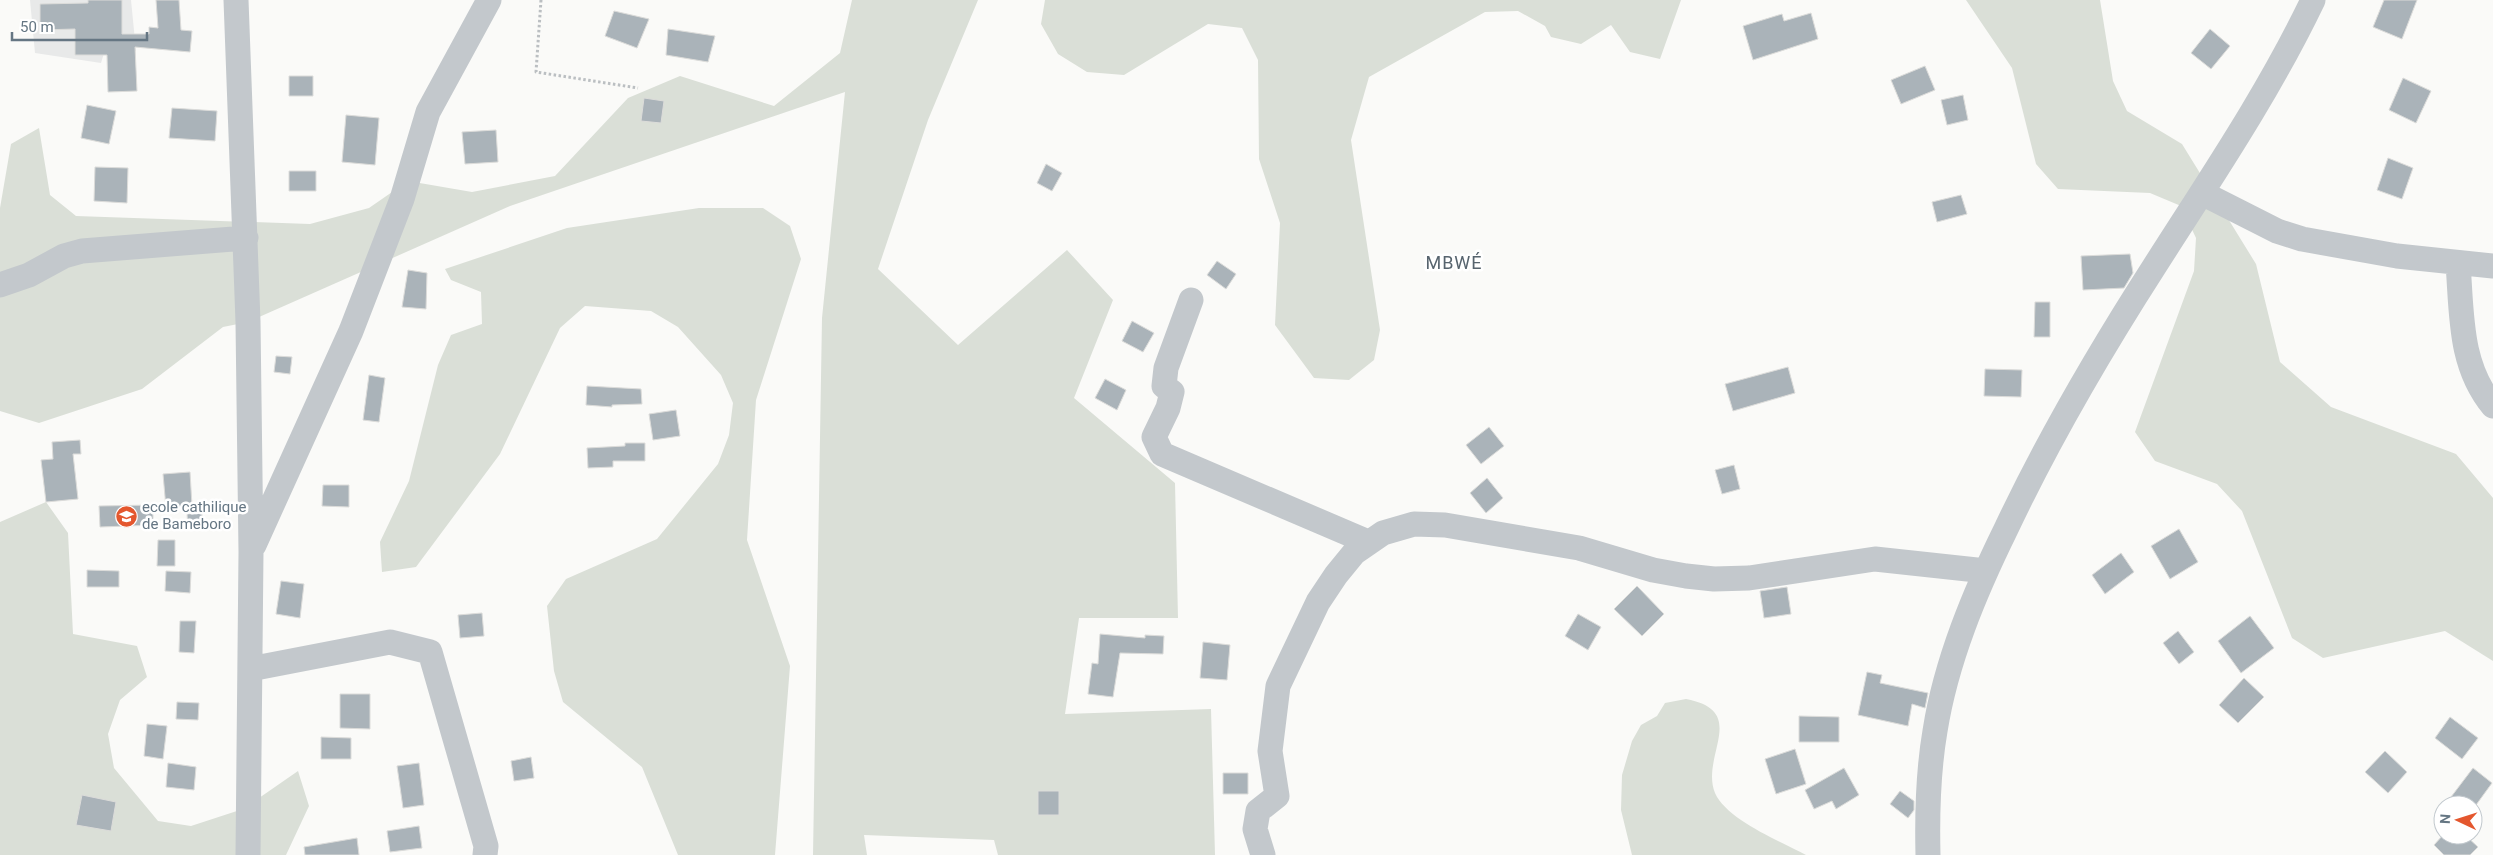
<svg xmlns="http://www.w3.org/2000/svg" width="2493" height="855" viewBox="0 0 2493 855" font-family="Roboto,sans-serif">
<style>
.built{fill:#e8e9e9}
.green{fill:#dadfd7}
.building{fill:#aab3b9;stroke:#dcdcda}
.lines{fill:none;stroke-linecap:round;stroke-linejoin:round}
.path{stroke:#bbbfc2;stroke-width:3;stroke-dasharray:2.5 2.5;stroke-linecap:butt}
.minor{stroke:#c3c8cc;stroke-width:25}
.labels{text-anchor:middle;dominant-baseline:central;stroke-width:5;stroke-linejoin:round;paint-order:stroke}
.poi-label{font-size:15px;fill:#657683;stroke:#fff;text-anchor:start}
.quarter-label{font-size:18px;letter-spacing:1px;fill:#57646e;stroke:#fff}
</style>
<rect width="100%" height="100%" fill="#fafaf8"/>
<path class="built" d="M 30,0 L 131,0 L 136,51 L 104,53 L 101,63 L 35,53 Z"/>
<path class="green" d="M 852,0 L 978,0 L 928,120 L 878,269 L 958,345 L 1067,250 L 1113,300 L 1074,398 L 1175,483 L 1178,618 L 1079,618 L 1065,714 L 1211,709 L 1215,855 L 998,855 L 994,840 L 864,835 L 867,855 L 813,855 L 822,318 L 845,92 L 510,206 L 248,322 L 223,327 L 142,389 L 39,423 L 0,411 L 0,208 L 11,144 L 39,128 L 50,195 L 76,216 L 310,224 L 369,208 L 408,181 L 472,192 L 555,176 L 628,98 L 680,76 L 774,106 L 840,53 Z
M 1045,0 L 1681,0 L 1660,59 L 1630,52 L 1611,25 L 1581,44 L 1551,37 L 1545,26 L 1518,11 L 1485,12 L 1369,77 L 1351,140 L 1380,330 L 1374,360 L 1349,380 L 1314,378 L 1275,325 L 1280,223 L 1259,159 L 1258,60 L 1242,28 L 1208,24 L 1124,75 L 1087,72 L 1058,54 L 1041,24 Z
M 1966,0 L 2100,0 L 2113,81 L 2127,111 L 2182,144 L 2256,264 L 2280,362 L 2331,407 L 2456,454 L 2493,498 L 2493,661 L 2445,631 L 2323,658 L 2292,638 L 2242,511 L 2217,484 L 2155,461 L 2135,432 L 2194,271 L 2196,238 L 2181,206 L 2150,193 L 2058,189 L 2036,164 L 2012,68 Z
M 699,208 L 763,208 L 790,226 L 801,259 L 756,400 L 747,540 L 790,666 L 775,855 L 678,855 L 642,767 L 563,702 L 554,671 L 547,606 L 566,579 L 657,539 L 718,464 L 729,435 L 733,403 L 721,375 L 678,327 L 651,311 L 585,306 L 560,328 L 500,454 L 416,567 L 382,572 L 380,542 L 409,481 L 438,365 L 451,335 L 482,324 L 481,292 L 451,280 L 445,269 L 567,228 Z
M 46,502 L 68,533 L 73,634 L 137,646 L 147,677 L 120,700 L 108,734 L 114,768 L 158,821 L 191,826 L 243,809 L 298,771 L 309,806 L 286,855 L 0,855 L 0,522 Z
M 1686,699 C 1750,711 1700,756 1715,793 C 1727,820 1780,841 1806,855 L 1632,855 L 1621,810 L 1622,775 L 1632,741 L 1641,725 L 1657,716 L 1665,703 Z"/>
<path class="building" d="M 88,0 L 122,0 L 122,34 L 149,34 L 149,27 L 158,28 L 156,0 L 179,0 L 181,30 L 192,31 L 190,52 L 135,47 L 137,91 L 108,92 L 107,55 L 75,55 L 75,29 L 40,30 L 40,4 L 88,3 Z
M 2384,0 L 2417,0 L 2402,39 L 2373,27 Z
M 614,11 L 649,19 L 637,48 L 605,36 Z
M 1811,13 L 1818,39 L 1753,60 L 1743,26 L 1782,14 L 1784,21 Z
M 668,29 L 715,36 L 708,62 L 666,55 Z
M 2210,29 L 2230,46 L 2211,69 L 2191,53 Z
M 1925,66 L 1935,90 L 1901,104 L 1891,80 Z
M 289,76 L 313,76 L 313,96 L 289,96 Z
M 2403,78 L 2431,91 L 2416,123 L 2389,110 Z
M 1963,95 L 1968,120 L 1947,125 L 1941,100 Z
M 644,98 L 664,101 L 661,123 L 641,121 Z
M 87,105 L 116,111 L 109,144 L 81,138 Z
M 172,108 L 217,111 L 215,141 L 169,138 Z
M 346,115 L 379,118 L 375,165 L 342,162 Z
M 496,130 L 498,162 L 465,164 L 462,132 Z
M 2388,158 L 2413,168 L 2402,199 L 2377,190 Z
M 1046,164 L 1062,173 L 1052,191 L 1037,183 Z
M 95,167 L 128,168 L 127,203 L 94,201 Z
M 289,171 L 316,171 L 316,191 L 289,191 Z
M 1961,195 L 1967,214 L 1937,222 L 1932,202 Z
M 2130,254 L 2133,273 L 2124,288 L 2083,290 L 2081,256 Z
M 1217,261 L 1236,274 L 1226,289 L 1207,275 Z
M 408,270 L 427,273 L 426,309 L 402,307 Z
M 2035,302 L 2050,302 L 2050,337 L 2034,337 Z
M 1132,321 L 1154,333 L 1143,352 L 1122,341 Z
M 276,356 L 292,357 L 290,374 L 274,372 Z
M 1788,367 L 1795,393 L 1733,411 L 1725,384 Z
M 1985,369 L 2022,370 L 2021,397 L 1984,396 Z
M 369,375 L 385,378 L 379,422 L 363,420 Z
M 1105,379 L 1126,390 L 1117,410 L 1095,398 Z
M 587,386 L 641,389 L 642,404 L 612,405 L 612,407 L 586,405 Z
M 676,410 L 680,436 L 653,440 L 649,414 Z
M 1489,427 L 1504,446 L 1481,464 L 1466,445 Z
M 80,440 L 81,454 L 73,454 L 78,499 L 46,502 L 41,460 L 53,459 L 52,442 Z
M 625,443 L 645,443 L 645,461 L 613,461 L 613,467 L 588,468 L 587,448 L 625,446 Z
M 1734,465 L 1740,489 L 1722,494 L 1715,470 Z
M 190,472 L 192,506 L 166,508 L 163,474 Z
M 1487,478 L 1503,498 L 1486,513 L 1470,493 Z
M 323,485 L 349,485 L 349,507 L 322,506 Z
M 153,505 L 153,525 L 100,527 L 99,506 Z
M 202,513 L 204,528 L 188,529 L 187,514 Z
M 2179,529 L 2198,562 L 2170,579 L 2151,546 Z
M 158,540 L 175,540 L 175,566 L 157,566 Z
M 2121,553 L 2134,572 L 2105,594 L 2092,575 Z
M 87,570 L 119,571 L 119,587 L 87,587 Z
M 166,571 L 191,572 L 190,593 L 165,591 Z
M 281,581 L 304,584 L 300,618 L 276,614 Z
M 1637,586 L 1664,614 L 1642,636 L 1614,609 Z
M 1787,587 L 1791,614 L 1764,618 L 1760,591 Z
M 482,613 L 484,636 L 460,638 L 458,615 Z
M 1578,614 L 1601,627 L 1588,650 L 1565,636 Z
M 2250,616 L 2274,648 L 2241,673 L 2218,641 Z
M 180,621 L 196,621 L 194,653 L 179,652 Z
M 2178,631 L 2194,652 L 2179,664 L 2163,643 Z
M 1100,634 L 1145,638 L 1145,635 L 1164,636 L 1163,654 L 1120,653 L 1113,697 L 1088,694 L 1092,663 L 1098,664 Z
M 1203,642 L 1230,645 L 1227,680 L 1200,678 Z
M 1867,672 L 1882,675 L 1880,683 L 1928,693 L 1925,708 L 1912,704 L 1908,726 L 1858,715 Z
M 2244,678 L 2264,697 L 2238,723 L 2219,705 Z
M 340,694 L 370,694 L 370,729 L 340,728 Z
M 177,702 L 199,703 L 198,720 L 176,719 Z
M 1799,716 L 1839,717 L 1839,742 L 1799,742 Z
M 2450,717 L 2478,738 L 2462,759 L 2435,738 Z
M 147,724 L 167,726 L 163,759 L 144,756 Z
M 321,737 L 351,738 L 351,759 L 321,759 Z
M 1795,749 L 1806,784 L 1776,794 L 1765,759 Z
M 2385,751 L 2407,772 L 2388,793 L 2365,772 Z
M 531,757 L 534,778 L 514,781 L 511,761 Z
M 168,763 L 196,767 L 194,790 L 166,787 Z
M 419,763 L 424,805 L 403,808 L 397,766 Z
M 1844,768 L 1859,795 L 1836,809 L 1832,801 L 1814,809 L 1805,790 Z
M 2473,768 L 2492,783 L 2476,805 L 2461,805 L 2451,797 Z
M 1223,773 L 1248,773 L 1248,794 L 1223,794 Z
M 1038,791 L 1059,791 L 1059,815 L 1038,815 Z
M 1900,791 L 1914,801 L 1914,810 L 1908,818 L 1890,804 Z
M 82,795 L 116,802 L 111,831 L 76,825 Z
M 419,826 L 422,848 L 390,852 L 387,831 Z
M 2443,835 L 2465,835 L 2478,847 L 2470,855 L 2444,855 L 2434,845 Z
M 357,838 L 359,855 L 305,855 L 304,847 Z"/>
<g class="lines">
<path class="path" d="M 541,0 L 536,72 L 638,88"/>
<path class="minor" d="M 236,0 L 248,322 L 251,552 L 248,855
M 2202,193 L 2277,231 L 2302,239 L 2397,256 L 2493,266
M 2458,264 C 2462,314 2459,365 2493,406
M 0,285 L 29,275 L 64,256 L 82,251 L 246,238
M 1191,300 L 1166,368 L 1164,386 L 1172,392 L 1168,408 L 1154,437 L 1162,454 L 1368,542
M 254,545 L 351,331 L 402,199 L 428,112 L 489,0
M 250,669 L 390,642 L 430,652 L 486,846 L 485,855
M 1263,855 L 1255,829 L 1258,811 L 1277,796 L 1270,751 L 1278,686 L 1318,602 L 1336,575 L 1354,553 L 1383,533 L 1414,524 L 1445,525 L 1579,548 L 1653,570 L 1686,576 L 1714,579 L 1749,578 L 1875,559 L 1986,571
M 1928,855 C 1927,814 1928,772 1935,731 C 1946,661 1975,592 2006,529 C 2049,438 2100,351 2154,267 C 2210,179 2268,94 2313,0"/>
</g>
<defs>
<symbol id="school-disc" viewBox="-11 -11 22 22"><circle r="9.5" fill="#e4572e" stroke="#fff"/><path d="M0-5L7-2L0 1L-7-2ZM-4 1L0 2.5L4 1V4Q0 6-4 4Z" fill="#fff"/></symbol>
</defs>
<g fill-rule="evenodd">
<use href="#school-disc" x="114" y="504" width="25" height="25"/>
</g>
<g class="labels">
<g class="poi-label">
<text x="142" y="507">ecole cathilique<tspan x="142" dy="17">de Bameboro</tspan></text>
</g>
<g class="quarter-label">
<text x="1454" y="262">MBWÉ</text>
</g>
</g>
<g transform="translate(2458 820) rotate(274)"><circle r="24" fill="#ffffff" stroke="#c1c8cd"/>
<path d="M0-4L9 19L0 12L-9 19Z" fill="#e4572e"/>
<text y="-8" font-size="14" font-weight="bold" text-anchor="middle" fill="#657683">N</text>
</g>
<path d="M12 32v8h135v-8" fill="none" stroke="#657683" stroke-width="2.5"/>
<text x="20" y="32" font-size="15" fill="#657683" stroke="#ffffff" stroke-width="4" paint-order="stroke">50 m</text>
</svg>
